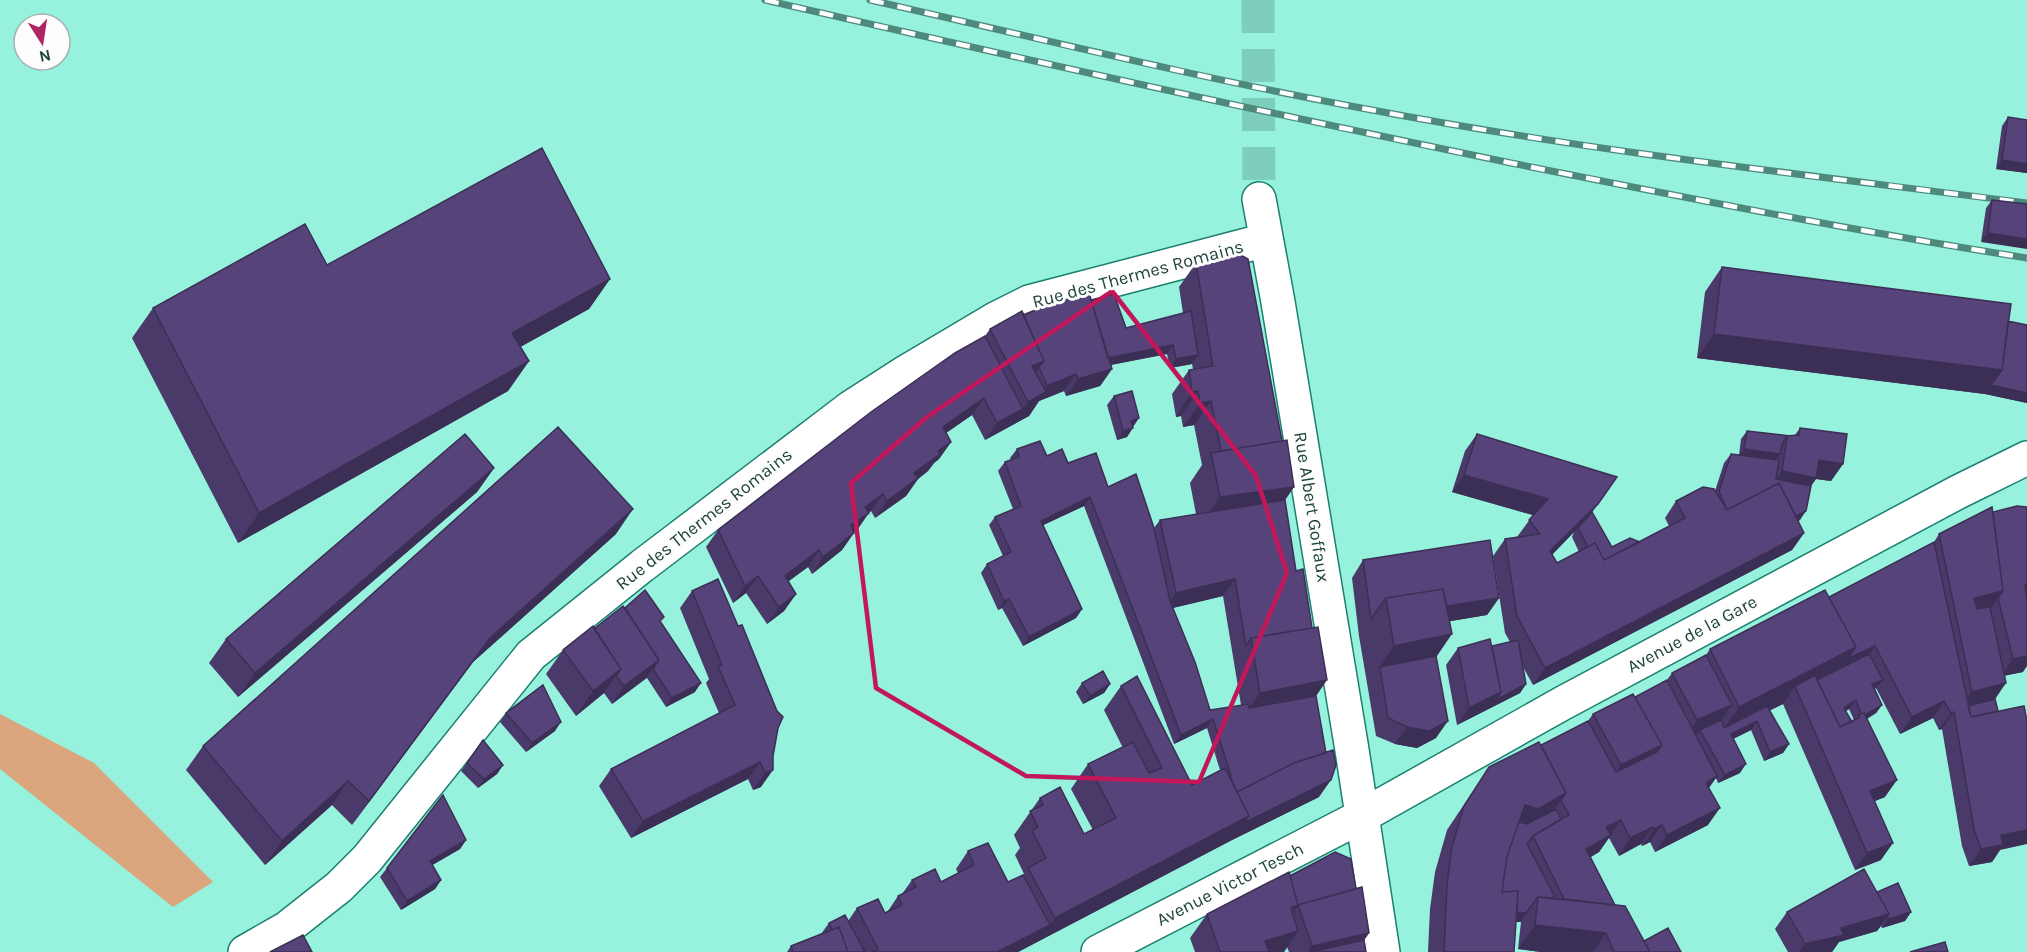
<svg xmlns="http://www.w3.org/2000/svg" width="2027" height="952" viewBox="0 0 2027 952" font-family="Karla,sans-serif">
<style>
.green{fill:#dba67d}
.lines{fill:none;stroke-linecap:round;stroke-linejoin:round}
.minor-tunnel{stroke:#7ecebd;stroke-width:33;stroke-dasharray:33 16;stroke-linecap:butt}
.minor-casing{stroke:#1c806f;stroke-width:36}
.secondary-casing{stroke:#1c806f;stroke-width:36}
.minor{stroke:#fff;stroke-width:33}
.secondary{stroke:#fff;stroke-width:33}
.rail-casing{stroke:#4e897d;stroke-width:7}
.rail{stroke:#fdfdfd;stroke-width:4.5;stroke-dasharray:14;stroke-linecap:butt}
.wall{fill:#4a3a69;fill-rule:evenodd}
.shaded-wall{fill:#3c2f55}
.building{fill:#56437a;stroke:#3c2f55;stroke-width:1.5}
.marked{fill:none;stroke:#c2185b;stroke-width:4.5;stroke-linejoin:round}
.labels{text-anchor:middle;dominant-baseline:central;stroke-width:6;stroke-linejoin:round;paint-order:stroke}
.street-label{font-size:18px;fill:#1e443d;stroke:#fdfdfd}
</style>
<rect width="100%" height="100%" fill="#96f1dd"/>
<path class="green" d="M 0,714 L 94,763 L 213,882 L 173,907 L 0,769 Z"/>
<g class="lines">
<path class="minor-tunnel" d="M 1258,0 L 1259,199"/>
<defs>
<path id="minor" d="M 1259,199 L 1278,302 L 1352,750 L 1383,952
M 245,952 L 287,928 L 339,887 L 367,859 L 531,655 L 642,566 L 850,408 L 906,372 L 997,318 L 1029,302 L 1266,240"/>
<path id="secondary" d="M 1098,952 L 1362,816 L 1563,703 L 1958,492 L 2027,458"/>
</defs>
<use href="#minor" class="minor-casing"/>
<use href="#secondary" class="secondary-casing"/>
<use href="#minor" class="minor"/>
<use href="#secondary" class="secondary"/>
<defs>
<path id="rail" d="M 765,0 C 1013,57 1262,112 1511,163 C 1683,197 1854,231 2027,258
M 870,0 C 1037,38 1203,79 1372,110 C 1588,151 1809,175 2027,203"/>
</defs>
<use href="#rail" class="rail-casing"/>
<use href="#rail" class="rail"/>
</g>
<path class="wall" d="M 2008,117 L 2027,120 L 2027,173 L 1996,169 L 2002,126 Z
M 1992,200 L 2027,204 L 1981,242 L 1986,208 Z
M 1196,263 L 1282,441 L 1294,487 L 1285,500 L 1316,696 L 1319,797 L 1232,840 L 1018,952 L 787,952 L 791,946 L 821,934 L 829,923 L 848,921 L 857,908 L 885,913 L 888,911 L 898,896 L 902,894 L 912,880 L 941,882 L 958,873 L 956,869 L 968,851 L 1008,882 L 1023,875 L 1024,874 L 1015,855 L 1020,848 L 1014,835 L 1040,798 L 1084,834 L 1093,830 L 1071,789 L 1088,764 L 1123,748 L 1104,710 L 1121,686 L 1192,785 L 1220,770 L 1207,728 L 1174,744 L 1084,506 L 1043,525 L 1082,609 L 1076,618 L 1023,646 L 1002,608 L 998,610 L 981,573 L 987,564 L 1003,556 L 989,525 L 995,517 L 1013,509 L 998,471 L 1005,462 L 1011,460 L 1010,458 L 1017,449 L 1047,456 L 1068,463 L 1108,487 L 1154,528 L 1160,520 L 1196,514 L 1190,483 L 1202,465 L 1194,425 L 1183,427 L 1181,416 L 1176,417 L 1172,394 L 1189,370 L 1193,369 L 1192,364 L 1170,368 L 1167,354 L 1111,365 L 1112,369 L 1100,386 L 1066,396 L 1064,391 L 1039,401 L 1029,416 L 985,440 L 972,415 L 946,433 L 951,442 L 939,459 L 934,463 L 928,471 L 918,479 L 906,496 L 875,518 L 871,511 L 869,512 L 857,530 L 854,532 L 842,550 L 812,574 L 808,567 L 788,581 L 796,594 L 784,611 L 767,624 L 746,593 L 733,603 L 706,547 L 718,530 L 985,336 L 990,329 L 1023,315 L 1091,300 L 1126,328 L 1183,313 L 1179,287 ZM 1223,596 L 1241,705 L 1210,710 L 1173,608 Z
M 327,265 L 610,279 L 589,309 L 520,347 L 529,361 L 508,391 L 238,543 L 132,338 L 153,308 Z
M 1722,267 L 2027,325 L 2027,403 L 1985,394 L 1697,358 L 1705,292 Z
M 1114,396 L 1132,427 L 1127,437 L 1117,440 L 1107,405 Z
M 1800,428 L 1843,464 L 1831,481 L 1816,479 L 1811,486 L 1800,520 L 1798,521 L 1804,533 L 1792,550 L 1533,685 L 1522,665 L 1526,684 L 1520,693 L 1457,725 L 1446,665 L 1458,648 L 1492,646 L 1510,642 L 1505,633 L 1493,556 L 1505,539 L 1517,537 L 1533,515 L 1452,492 L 1465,451 L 1477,434 L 1592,513 L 1612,547 L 1640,542 L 1669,526 L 1665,518 L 1676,501 L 1715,491 L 1724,463 L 1731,454 L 1739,455 L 1741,439 L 1747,431 L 1790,436 L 1795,435 ZM 1574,532 L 1572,537 L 1579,552 L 1557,563 L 1552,555 Z
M 494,468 L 477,492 L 238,697 L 209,663 L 226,639 Z
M 1992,507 L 2023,672 L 2004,676 L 1995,699 L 2000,850 L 1992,862 L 1969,866 L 1962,846 L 1942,729 L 1939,730 L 1933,718 L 1900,734 L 1876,688 L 1875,689 L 1882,705 L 1876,713 L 1867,719 L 1885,797 L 1874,801 L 1881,860 L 1855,870 L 1783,704 L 1769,710 L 1789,744 L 1783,753 L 1764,761 L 1751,730 L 1733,739 L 1740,773 L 1718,783 L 1716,778 L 1709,788 L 1708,825 L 1655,852 L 1650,842 L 1642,846 L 1641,844 L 1619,856 L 1609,838 L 1599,852 L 1591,857 L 1615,905 L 1644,941 L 1681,952 L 1541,952 L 1518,949 L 1521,922 L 1516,922 L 1514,952 L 1428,952 L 1430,909 L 1435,872 L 1447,830 L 1489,767 L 1541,745 L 1588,721 L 1593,714 L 1635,697 L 1667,680 L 1672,673 L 1706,655 L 1710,649 L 1829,597 L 1934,542 L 1939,534 ZM 1849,709 L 1854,720 L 1852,722 L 1846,711 Z
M 616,534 L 473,662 L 352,825 L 332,805 L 265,865 L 186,770 L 203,746 Z
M 1363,560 L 1499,598 L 1487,615 L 1450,621 L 1436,658 L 1436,738 L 1417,748 L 1395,744 L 1376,736 L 1359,636 L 1352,578 Z
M 692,591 L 778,728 L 761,787 L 753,790 L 748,779 L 631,838 L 599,786 L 611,769 L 719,713 L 706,683 L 709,679 L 680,608 Z
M 625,608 L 660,622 L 695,692 L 666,707 L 647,678 L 612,704 L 604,693 L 576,716 L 546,674 L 563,650 Z
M 1082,683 L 1110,684 L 1104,693 L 1083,704 L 1076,692 Z
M 506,713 L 555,731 L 526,752 L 500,722 Z
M 483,740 L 503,765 L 497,774 L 478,788 L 461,771 Z
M 466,840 L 460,849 L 432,865 L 441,880 L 435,889 L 401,910 L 380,877 L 387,868 Z
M 1290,876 L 1356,889 L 1369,933 L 1364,940 L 1366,952 L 1289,952 L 1287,947 L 1284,952 L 1195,952 L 1190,938 L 1207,914 Z
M 1877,892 L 1911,912 L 1905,921 L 1882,928 L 1881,926 L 1877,931 L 1839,942 L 1832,952 L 1788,952 L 1775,929 L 1787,912 Z"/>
<path class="shaded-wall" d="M 2002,160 L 2027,164 L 2027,173 L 1996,169 Z
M 1988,233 L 2027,239 L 2027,249 L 1981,242 Z
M 610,279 L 589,309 L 491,363 L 512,333 Z
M 1714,334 L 2002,370 L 1985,394 L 1697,358 Z
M 1173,345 L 1167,354 L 1094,368 L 1100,359 Z
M 1198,355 L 1192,364 L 1170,368 L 1176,359 Z
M 529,361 L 508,391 L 238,543 L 259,513 Z
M 1044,361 L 1027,385 L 1032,366 Z
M 1112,369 L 1100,386 L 1066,396 L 1078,379 Z
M 1076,374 L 1064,391 L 1039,401 L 1029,416 L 985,440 L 997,423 L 1023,409 L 1028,402 L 1041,394 L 1047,386 Z
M 1991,385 L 2027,393 L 2027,403 L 1985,394 Z
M 1198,391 L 1181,416 L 1176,417 L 1192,392 Z
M 984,398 L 972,415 L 946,433 L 943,427 Z
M 1211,401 L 1194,425 L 1183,427 L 1200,403 Z
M 1139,418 L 1133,427 L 1131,421 Z
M 1133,428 L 1127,437 L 1117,440 L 1123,431 Z
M 951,442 L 939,459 L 934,463 L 928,471 L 918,479 L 906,496 L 875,518 L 887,501 L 914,473 L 938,451 Z
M 1744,449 L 1780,454 L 1774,463 L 1738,458 Z
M 1819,460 L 1843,464 L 1831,481 L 1816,479 L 1804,495 L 1770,488 L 1782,471 Z
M 494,468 L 477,492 L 238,697 L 255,673 Z
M 1464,475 L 1548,499 L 1536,516 L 1452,492 Z
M 1617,477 L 1586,521 L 1578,528 L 1574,532 L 1538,569 L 1550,551 Z
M 1294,487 L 1273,517 L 1199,527 L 1220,497 Z
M 883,494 L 871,511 L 859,520 L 869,513 L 857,530 L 839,542 L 865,507 Z
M 1090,497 L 1084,506 L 1035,529 L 1041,521 Z
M 633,509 L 616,534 L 473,662 L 352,825 L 369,801 L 490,638 Z
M 1806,511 L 1800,520 L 1782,529 L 1788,520 Z
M 854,533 L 842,550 L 812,574 L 823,557 Z
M 1804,533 L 1792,550 L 1533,685 L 1545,668 Z
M 819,550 L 808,567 L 773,593 L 785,576 Z
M 758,576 L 746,593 L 733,603 L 745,586 Z
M 1235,579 L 1223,596 L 1164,610 L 1176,593 Z
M 2025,585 L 2027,585 L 2027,601 Z
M 2003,591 L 1986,615 L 1957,622 L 1974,598 Z
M 796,594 L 784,611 L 767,624 L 779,607 Z
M 1499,598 L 1487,615 L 1392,631 L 1389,616 Z
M 1009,599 L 1002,608 L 998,610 L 1004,601 Z
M 1082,609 L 1076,618 L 1023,646 L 1029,637 Z
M 1452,634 L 1426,672 L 1380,667 L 1394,646 Z
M 1875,646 L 1863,663 L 1799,695 L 1795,686 L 1783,704 L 1718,737 L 1739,707 L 1856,647 Z
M 2027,656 L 2027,666 L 2023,672 L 2001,676 L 2013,659 Z
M 659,660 L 647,677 L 612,704 L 624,686 Z
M 621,669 L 604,693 L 576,716 L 593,691 Z
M 1327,680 L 1310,705 L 1243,717 L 1260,693 Z
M 1883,680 L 1876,688 L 1866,693 L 1872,684 Z
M 701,683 L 695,692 L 666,707 L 672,698 Z
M 2006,683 L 1989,708 L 1961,707 L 1972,692 Z
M 1110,684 L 1104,693 L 1083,704 L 1090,696 Z
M 1526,684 L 1520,693 L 1457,725 L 1469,708 L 1501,692 Z
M 1856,700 L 1849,709 L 1837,716 L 1844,708 Z
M 1944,701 L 1933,718 L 1900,734 L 1912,717 Z
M 1732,705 L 1715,729 L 1700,730 L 1695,737 L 1680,744 L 1697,720 Z
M 1882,705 L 1876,713 L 1856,725 L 1863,717 Z
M 1954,712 L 1942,729 L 1939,730 L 1951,713 Z
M 1213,719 L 1207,728 L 1174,744 L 1181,735 Z
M 1448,721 L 1436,738 L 1417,748 L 1395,744 L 1407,727 Z
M 1757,721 L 1751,730 L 1725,743 L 1731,734 Z
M 561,722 L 555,731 L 526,752 L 532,743 Z
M 1789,744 L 1783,753 L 1764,761 L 1770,752 Z
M 1662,745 L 1645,769 L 1604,789 L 1621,765 Z
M 760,762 L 748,779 L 631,838 L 643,821 Z
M 1746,764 L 1740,773 L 1718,783 L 1725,775 Z
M 503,765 L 497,774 L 478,788 L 484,779 Z
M 773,770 L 761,787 L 753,790 L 765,773 Z
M 1717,776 L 1705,793 L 1706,783 Z
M 1331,780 L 1319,797 L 1232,840 L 1018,952 L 997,952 L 1050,925 L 1055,918 L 1249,816 Z
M 1897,780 L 1885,797 L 1858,808 L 1870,791 Z
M 348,781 L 332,805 L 265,865 L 282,841 Z
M 1566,793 L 1549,817 L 1511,830 L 1525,805 Z
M 1720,808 L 1708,825 L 1655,852 L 1667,835 Z
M 1621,820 L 1599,852 L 1575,866 L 1586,849 L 1606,827 Z
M 1662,825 L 1650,842 L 1642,846 L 1654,829 Z
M 1653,827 L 1641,844 L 1619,856 L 1630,838 Z
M 2027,830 L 2027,844 L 2000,850 L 1992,862 L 1969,866 L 1981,849 L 2001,835 Z
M 466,840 L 460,849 L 424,870 L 430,861 Z
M 1893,843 L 1881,860 L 1855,870 L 1867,853 Z
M 441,880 L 435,889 L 401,910 L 407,901 Z
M 1513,912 L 1526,913 L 1521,922 L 1507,921 Z
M 1911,912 L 1905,921 L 1882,928 L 1888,919 Z
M 1889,914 L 1877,931 L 1839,942 L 1832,952 L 1799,952 L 1805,944 L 1841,928 Z
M 1535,925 L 1606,933 L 1593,952 L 1541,952 L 1518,949 Z
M 1298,931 L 1284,952 L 1257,952 L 1265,941 Z
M 1369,933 L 1356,952 L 1308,952 L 1312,946 Z"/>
<path class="building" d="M 2008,117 L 2027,120 L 2027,164 L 2002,160 Z
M 542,148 L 610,279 L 512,333 L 529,361 L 259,513 L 153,308 L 305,224 L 327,265 Z
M 1992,200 L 2027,204 L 2027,239 L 1988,233 Z
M 1237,253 L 1248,259 L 1282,441 L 1221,451 L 1211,401 L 1200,403 L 1198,391 L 1192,392 L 1189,370 L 1213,366 L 1196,263 Z
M 1722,267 L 2011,304 L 2002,370 L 1714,334 Z
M 1089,293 L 1112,369 L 1078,379 L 1076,374 L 1047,386 L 1039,367 L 1044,361 L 1023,315 L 1048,305 Z
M 1114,294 L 1126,328 L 1191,311 L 1198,355 L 1176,359 L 1173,345 L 1108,358 L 1091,300 Z
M 1022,311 L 1044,361 L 1032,366 L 1046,392 L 1028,402 L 990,329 Z
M 2008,321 L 2027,325 L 2027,393 L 1991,385 L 2002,370 Z
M 985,336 L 1023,409 L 997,423 L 984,398 L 943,427 L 951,442 L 938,451 L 940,454 L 914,473 L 918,478 L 887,501 L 883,494 L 865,507 L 869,513 L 851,525 L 854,533 L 823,557 L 819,550 L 785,576 L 796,594 L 779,607 L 758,576 L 745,586 L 718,530 L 871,412 L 955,353 Z
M 1132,391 L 1139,418 L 1131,421 L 1133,428 L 1123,431 L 1114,396 Z
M 558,427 L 633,509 L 490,638 L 369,801 L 348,781 L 282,841 L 203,746 Z
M 1800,428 L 1847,434 L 1843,464 L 1819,460 L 1816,478 L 1782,471 L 1787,436 L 1799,435 Z
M 1747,431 L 1790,436 L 1787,436 L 1782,444 L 1780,454 L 1744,449 Z
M 465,434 L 494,468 L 255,673 L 226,639 Z
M 1477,434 L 1617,477 L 1598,504 L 1550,551 L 1557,563 L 1595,543 L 1604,560 L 1685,518 L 1676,501 L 1703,487 L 1714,489 L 1727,510 L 1779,483 L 1804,533 L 1545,668 L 1517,616 L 1505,539 L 1540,534 L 1529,520 L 1548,499 L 1464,475 Z
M 1287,440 L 1294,487 L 1220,497 L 1211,453 Z
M 1040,441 L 1047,456 L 1062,449 L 1068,463 L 1096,453 L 1108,487 L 1136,474 L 1154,528 L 1170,601 L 1195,662 L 1210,710 L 1249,704 L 1249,708 L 1316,696 L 1326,753 L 1294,763 L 1237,792 L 1230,776 L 1231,776 L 1213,719 L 1181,735 L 1090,497 L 1041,521 L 1082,609 L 1029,637 L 1009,599 L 1004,601 L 987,564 L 1011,552 L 995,517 L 1021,506 L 1005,462 L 1019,457 L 1017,449 Z
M 1731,454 L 1779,460 L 1776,479 L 1811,486 L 1806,511 L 1796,516 L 1779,483 L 1727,510 L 1719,491 Z
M 1285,500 L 1296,571 L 1303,569 L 1312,628 L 1251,638 L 1246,646 L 1235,579 L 1176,593 L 1160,520 Z
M 2017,506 L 2027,507 L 2027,585 L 2025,585 L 2027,602 L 2027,656 L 2013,659 L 1998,598 L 2003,591 L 1993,512 Z
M 1992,507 L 2003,591 L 1974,598 L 1977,609 L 1990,607 L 2006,683 L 1972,692 L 1939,534 Z
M 1592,512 L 1612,547 L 1630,538 L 1640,542 L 1604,560 L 1595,543 L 1588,547 L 1578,528 Z
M 1490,540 L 1499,598 L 1447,606 L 1443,589 L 1386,598 L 1371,619 L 1363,560 Z
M 1934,542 L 1971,717 L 2024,706 L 2027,721 L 2027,830 L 2001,835 L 2003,845 L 1981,849 L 1974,829 L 1954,712 L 1951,713 L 1944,701 L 1912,717 L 1875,646 L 1847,659 L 1856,647 L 1829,597 Z
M 718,579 L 738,626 L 742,625 L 777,711 L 783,717 L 778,728 L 773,756 L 773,770 L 765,773 L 760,762 L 643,821 L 611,769 L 735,705 L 718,666 L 722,665 L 692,591 Z
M 1443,589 L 1452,634 L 1394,646 L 1386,598 Z
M 645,590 L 664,617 L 660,621 L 701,683 L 672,698 L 653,669 L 659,660 L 625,608 Z
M 1825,590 L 1856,647 L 1739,707 L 1710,649 Z
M 623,606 L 659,660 L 624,686 L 616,676 L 621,669 L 594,629 Z
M 593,626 L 621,669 L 593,691 L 563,650 Z
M 1318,627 L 1327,680 L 1260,693 L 1251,638 Z
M 1490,639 L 1501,692 L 1469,708 L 1458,648 Z
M 1518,640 L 1526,684 L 1496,700 L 1501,692 L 1492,646 Z
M 1869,654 L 1883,680 L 1872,684 L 1882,705 L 1865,715 L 1864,713 L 1861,714 L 1856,700 L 1844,708 L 1852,722 L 1840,727 L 1817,680 Z
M 1706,655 L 1732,705 L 1697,720 L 1672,673 Z
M 1436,656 L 1448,721 L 1429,731 L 1407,727 L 1388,718 L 1380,667 Z
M 1103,671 L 1110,684 L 1090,696 L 1082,683 Z
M 1815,675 L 1840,727 L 1860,717 L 1858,715 L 1864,713 L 1897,780 L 1870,791 L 1893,843 L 1867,853 L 1795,686 Z
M 1137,676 L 1192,785 L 1225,768 L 1249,816 L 1055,918 L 1028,868 L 1046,858 L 1032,831 L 1038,827 L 1030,811 L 1043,805 L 1040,798 L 1060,787 L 1084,834 L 1116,818 L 1088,764 L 1133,742 L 1149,773 L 1162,768 L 1121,686 Z
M 1667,680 L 1717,776 L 1706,783 L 1720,808 L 1667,835 L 1662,825 L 1654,829 L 1653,827 L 1630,838 L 1621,820 L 1606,827 L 1611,835 L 1586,849 L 1615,905 L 1564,899 L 1533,836 L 1569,815 L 1561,800 L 1566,793 L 1541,745 L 1588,721 L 1616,772 L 1657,752 L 1662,745 L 1635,697 Z
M 543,685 L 561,722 L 532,743 L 506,713 Z
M 1633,694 L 1662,745 L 1621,765 L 1593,714 Z
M 1995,699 L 1998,711 L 1971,717 L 1968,706 Z
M 1767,706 L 1789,744 L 1770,752 L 1757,721 L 1731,734 L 1746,764 L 1725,775 L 1700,730 L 1721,720 L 1724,728 Z
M 483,740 L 503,765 L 484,779 L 467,763 Z
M 1539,742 L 1566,793 L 1538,809 L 1525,805 L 1507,856 L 1502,892 L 1518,891 L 1514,952 L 1444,952 L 1447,885 L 1452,847 L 1464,806 L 1489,767 Z
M 1333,750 L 1336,765 L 1331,780 L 1244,823 L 1249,816 L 1237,792 L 1294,763 Z
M 443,795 L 466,840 L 430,861 L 441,880 L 407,901 L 387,868 Z
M 1556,809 L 1561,819 L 1533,836 L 1527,844 L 1554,895 L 1553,897 L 1553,898 L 1538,897 L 1526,913 L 1517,912 L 1518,891 L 1502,892 L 1507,856 L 1519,822 L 1527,824 Z
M 988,843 L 1008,882 L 1023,875 L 1050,925 L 997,952 L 872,952 L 878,949 L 857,908 L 878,899 L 885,913 L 902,905 L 898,896 L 916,887 L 912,880 L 935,869 L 941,882 L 974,865 L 968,851 Z
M 1335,852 L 1351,859 L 1356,889 L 1298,905 L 1293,912 L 1298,905 L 1290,876 Z
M 1864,869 L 1889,914 L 1841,928 L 1844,935 L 1805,944 L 1787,912 Z
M 1289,872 L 1298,905 L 1291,908 L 1298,931 L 1265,941 L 1269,952 L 1220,952 L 1207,914 Z
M 1898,883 L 1911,912 L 1888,919 L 1887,917 L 1889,914 L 1877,892 Z
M 1362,887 L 1369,933 L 1312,946 L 1298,905 Z
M 1538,897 L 1625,906 L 1650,952 L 1614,952 L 1606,933 L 1535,925 Z
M 845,915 L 865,952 L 848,952 L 839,927 L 832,930 L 829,923 Z
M 839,927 L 848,952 L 793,952 L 791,946 Z
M 1668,928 L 1681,952 L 1650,952 L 1644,941 Z
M 303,935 L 312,952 L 270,952 Z
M 1364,940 L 1366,952 L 1311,952 Z
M 1945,942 L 1948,952 L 1910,952 Z"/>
<path class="marked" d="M 1112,291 L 1256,476 L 1287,573 L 1199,782 L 1026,776 L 876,688 L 851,483 L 927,417 Z"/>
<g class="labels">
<g class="street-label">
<text transform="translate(1138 274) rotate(-15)">Rue des Thermes Romains</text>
<text transform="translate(1312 507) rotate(81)">Rue Albert Goffaux</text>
<text transform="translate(704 519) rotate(-38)">Rue des Thermes Romains</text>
<text transform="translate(1692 634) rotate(-28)">Avenue de la Gare</text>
<text transform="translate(1230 884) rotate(-27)">Avenue Victor Tesch</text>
</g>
</g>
<g transform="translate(42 42) rotate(168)"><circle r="28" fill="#fdfdfd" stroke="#a4b3b0" stroke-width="1.5"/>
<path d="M0-4.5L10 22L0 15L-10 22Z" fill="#af2464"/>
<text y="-9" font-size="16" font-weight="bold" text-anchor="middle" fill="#1e443d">N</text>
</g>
</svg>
